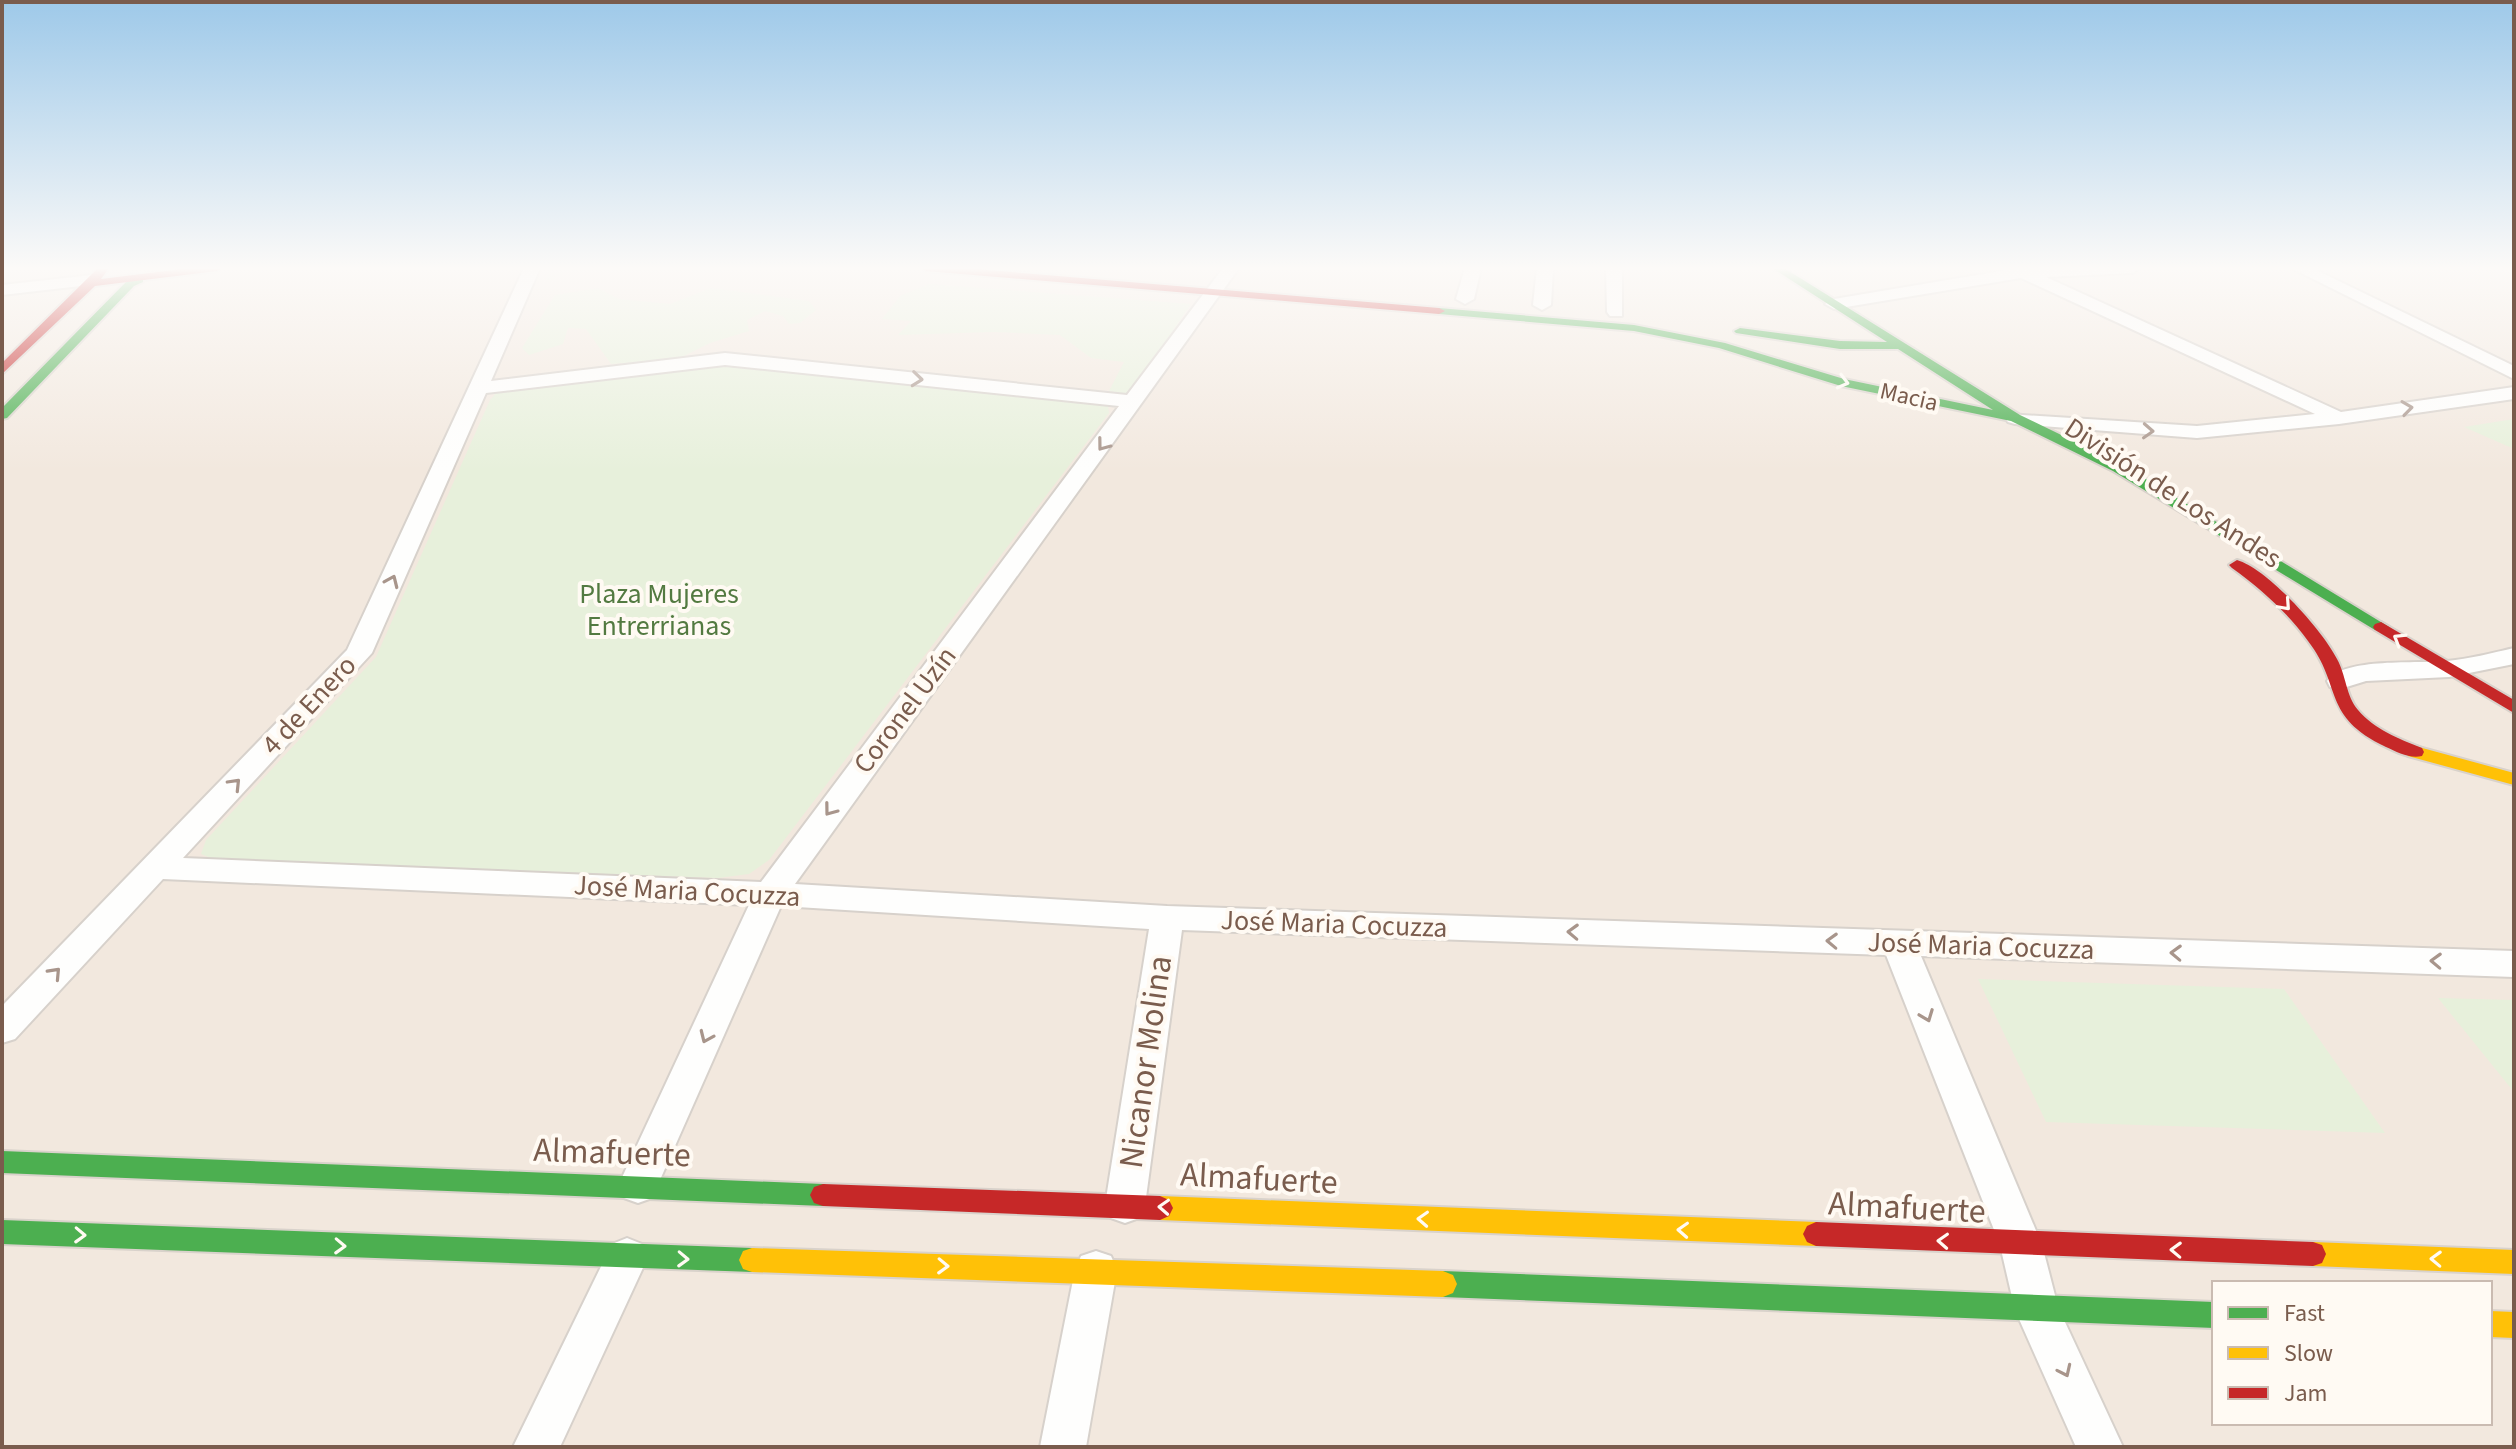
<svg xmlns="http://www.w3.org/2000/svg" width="2516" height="1449" viewBox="0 0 2516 1449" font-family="'Source Sans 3',sans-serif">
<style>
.residential{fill:#f2e8de;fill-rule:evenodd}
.green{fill:#e7f0db}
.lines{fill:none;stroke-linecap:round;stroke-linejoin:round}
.street-casing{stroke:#d7d1cb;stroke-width:4}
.fast-casing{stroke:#d9d2cb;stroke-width:4}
.slow-casing{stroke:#d9d2cb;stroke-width:4}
.jam-casing{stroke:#d9d2cb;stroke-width:4}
.street{fill:#fefefd;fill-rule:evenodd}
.fast{fill:#4caf50;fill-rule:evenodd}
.slow{fill:#ffc107;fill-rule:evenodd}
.jam{fill:#c62828;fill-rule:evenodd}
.oneway{stroke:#a8958b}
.oneway2{stroke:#fffaf3}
.labels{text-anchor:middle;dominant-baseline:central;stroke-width:8;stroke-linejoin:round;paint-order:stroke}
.far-street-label{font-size:24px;fill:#7a5c4d;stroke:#fffaf3}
.street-label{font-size:28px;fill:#7a5c4d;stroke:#fffaf3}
.park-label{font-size:28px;fill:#537a41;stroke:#fffaf3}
.near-street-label{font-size:34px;fill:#7a5c4d;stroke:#fffaf3}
</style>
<rect width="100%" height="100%" fill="#f9f5f0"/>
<path class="residential" d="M 2,268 L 2514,268 L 2514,1447 L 2,1447 ZM 2214,1283 L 2490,1283 L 2490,1423 L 2214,1423 Z"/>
<path class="green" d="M 550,268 L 739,268 L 724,272 L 563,273 L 554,280 L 546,280 Z
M 929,284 L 1191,304 L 1129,395 L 1109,391 L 1124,362 L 1091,358 L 1060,335 L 993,332 L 898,335 L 911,321 L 882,319 L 900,296 Z
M 598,288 L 619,299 L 670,304 L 711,288 L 809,301 L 816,310 L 800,323 L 789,324 L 783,316 L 765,311 L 747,320 L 749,331 L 710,343 L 678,359 L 611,364 L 586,329 L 568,328 L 563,344 L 529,355 L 522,348 L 555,295 Z
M 709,364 L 1095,402 L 1108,406 L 1109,413 L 769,860 L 749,874 L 718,878 L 216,860 L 201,854 L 206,840 L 376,657 L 490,400 L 497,392 Z
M 2514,419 L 2514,449 L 2464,427 Z
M 1978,979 L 2284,989 L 2385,1133 L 2046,1122 Z
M 2438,998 L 2514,1000 L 2514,1092 Z"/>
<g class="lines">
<defs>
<path id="street" d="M 524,268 L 540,268 L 491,381 L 725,353 L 1127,395 L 1223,268 L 1239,268 L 795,884 L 1167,906 L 2514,951 L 2514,977 L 1921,956 L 2042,1245 L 2058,1307 L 2123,1447 L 2076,1447 L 2015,1310 L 2000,1245 L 1886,955 L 1182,930 L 1145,1205 L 1139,1218 L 1125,1223 L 1111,1218 L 1105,1205 L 1149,929 L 781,906 L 652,1198 L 638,1203 L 624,1198 L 618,1186 L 749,905 L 163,879 L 15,1039 L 2,1043 L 2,1006 L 347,650 ZM 725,365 L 1119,406 L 761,882 L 183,858 L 372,653 L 486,393 Z
M 1465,268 L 1481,268 L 1474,299 L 1465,304 L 1456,299 Z
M 1537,268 L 1553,268 L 1551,305 L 1542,310 L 1533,305 Z
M 1606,268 L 1622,268 L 1622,316 L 1610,316 L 1607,312 Z
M 2005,268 L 2140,268 L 2132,273 L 2046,277 L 2341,412 L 2514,387 L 2514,399 L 2339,424 L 2197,438 L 2015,424 L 2008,422 L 2005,418 L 2008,414 L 2197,426 L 2315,414 L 2021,278 L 1834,309 L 1825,304 L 1834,299 L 2007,270 Z
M 2291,268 L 2312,268 L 2514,366 L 2514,379 Z
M 92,275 L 100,280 L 98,284 L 2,295 L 2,285 Z
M 2514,648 L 2514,664 L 2449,677 L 2366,681 L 2340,689 L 2330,687 L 2327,681 C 2343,657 2419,664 2447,661 C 2469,659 2492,653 2514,648 Z
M 627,1238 L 642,1244 L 648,1257 L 560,1447 L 513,1447 L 612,1244 Z
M 1096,1251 L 1111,1256 L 1117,1270 L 1086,1447 L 1040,1447 L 1075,1270 L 1081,1256 Z"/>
<path id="fast" d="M 1772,268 L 1784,268 L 2020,415 L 2123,465 L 2389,627 L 2387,630 L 2375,630 L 2113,471 L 2011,421 L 1841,386 L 1719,348 L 1634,331 L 1439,314 L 1433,311 L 1439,308 L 1634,325 L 1725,343 L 1844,379 L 1993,410 L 1898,349 L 1840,349 L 1736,333 L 1734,331 L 1740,328 L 1840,341 L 1887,342 Z
M 139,277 L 143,278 L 143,282 L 134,286 L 7,418 L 2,419 L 2,408 L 126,282 Z
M 2,1151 L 823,1184 L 832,1187 L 836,1195 L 832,1203 L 823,1206 L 2,1173 Z
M 2,1220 L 752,1248 L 761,1251 L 765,1260 L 761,1269 L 752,1272 L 2,1244 Z
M 1443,1271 L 2214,1302 L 2214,1328 L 1443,1297 L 1433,1293 L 1429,1284 L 1433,1275 Z"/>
<path id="slow" d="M 2415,746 L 2514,773 L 2514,785 L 2408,756 L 2406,752 L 2408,748 Z
M 1160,1196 L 1816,1222 L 1825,1226 L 1829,1234 L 1825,1242 L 1816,1246 L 1160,1220 L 1151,1216 L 1147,1208 L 1151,1200 Z
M 2313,1242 L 2514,1250 L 2514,1274 L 2313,1266 L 2304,1263 L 2300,1254 L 2304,1245 Z
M 752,1248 L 1443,1271 L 1453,1275 L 1457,1284 L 1453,1293 L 1443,1297 L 752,1272 L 743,1269 L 739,1260 L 743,1251 Z
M 2490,1311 L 2514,1312 L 2514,1338 L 2490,1337 Z"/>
<path id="jam" d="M 98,268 L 109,268 L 101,279 L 190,268 L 222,268 L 217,271 L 95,286 L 2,374 L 2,363 Z
M 921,268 L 964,268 L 1439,308 L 1445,311 L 1439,314 L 926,271 Z
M 2237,560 C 2268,569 2323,631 2337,659 C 2346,675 2346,696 2358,710 C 2374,729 2399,739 2422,748 L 2424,752 L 2422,756 C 2410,759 2397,752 2386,747 C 2321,716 2343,686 2308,641 C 2287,612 2261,589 2232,568 L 2229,565 Z
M 2381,622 L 2514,700 L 2514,713 L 2375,630 L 2373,627 L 2375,624 Z
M 823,1184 L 1160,1196 L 1169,1200 L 1173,1208 L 1169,1216 L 1160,1220 L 823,1206 L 814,1203 L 810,1195 L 814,1187 Z
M 1816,1222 L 2313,1242 L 2322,1245 L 2326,1254 L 2322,1263 L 2313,1266 L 1816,1246 L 1807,1242 L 1803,1234 L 1807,1226 Z"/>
</defs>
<use href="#street" class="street-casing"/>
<use href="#fast" class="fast-casing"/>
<use href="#slow" class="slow-casing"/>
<use href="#jam" class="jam-casing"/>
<use href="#street" class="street"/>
<use href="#fast" class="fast"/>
<use href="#slow" class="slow"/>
<use href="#jam" class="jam"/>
</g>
<defs><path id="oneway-chevron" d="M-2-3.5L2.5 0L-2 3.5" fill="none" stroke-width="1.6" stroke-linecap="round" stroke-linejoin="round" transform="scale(2)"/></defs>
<g class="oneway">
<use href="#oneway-chevron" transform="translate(917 379) rotate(6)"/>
<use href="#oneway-chevron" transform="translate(2407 408) rotate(-8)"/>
<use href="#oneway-chevron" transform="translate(2148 431) rotate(3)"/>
<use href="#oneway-chevron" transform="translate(1103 445) rotate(127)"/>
<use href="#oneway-chevron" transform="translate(392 581) rotate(-66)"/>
<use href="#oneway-chevron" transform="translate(235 784) rotate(-46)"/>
<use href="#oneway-chevron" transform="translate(830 810) rotate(127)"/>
<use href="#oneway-chevron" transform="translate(1573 932) rotate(-178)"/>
<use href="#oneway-chevron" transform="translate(1832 941) rotate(-178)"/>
<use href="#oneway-chevron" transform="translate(2176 953) rotate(-178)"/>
<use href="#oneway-chevron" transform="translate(2436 961) rotate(-178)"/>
<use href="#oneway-chevron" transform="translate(55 973) rotate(-47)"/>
<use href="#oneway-chevron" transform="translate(1927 1016) rotate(69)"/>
<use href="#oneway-chevron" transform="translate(706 1037) rotate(114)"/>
<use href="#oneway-chevron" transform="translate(2065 1371) rotate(65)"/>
</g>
<g class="oneway2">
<use href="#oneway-chevron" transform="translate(1843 382) rotate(15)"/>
<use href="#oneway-chevron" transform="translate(2285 605) rotate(48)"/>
<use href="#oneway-chevron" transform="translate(2399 639) rotate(-149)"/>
<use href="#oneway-chevron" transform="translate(1164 1207) rotate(-177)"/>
<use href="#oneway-chevron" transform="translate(1423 1219) rotate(-177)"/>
<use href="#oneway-chevron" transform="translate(1683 1230) rotate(-177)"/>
<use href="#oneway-chevron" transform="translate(80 1235) rotate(2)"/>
<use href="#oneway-chevron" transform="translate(1943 1241) rotate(-177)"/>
<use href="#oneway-chevron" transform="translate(340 1246) rotate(2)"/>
<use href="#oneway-chevron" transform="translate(2176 1250) rotate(-178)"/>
<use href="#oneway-chevron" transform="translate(683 1259) rotate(2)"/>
<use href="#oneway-chevron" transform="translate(2436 1259) rotate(-178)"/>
<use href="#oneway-chevron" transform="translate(943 1266) rotate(2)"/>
</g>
<linearGradient id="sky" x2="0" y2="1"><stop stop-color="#9ec9e9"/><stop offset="0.57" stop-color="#fcfaf8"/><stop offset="1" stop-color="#fcfaf8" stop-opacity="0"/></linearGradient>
<rect width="2516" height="471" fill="url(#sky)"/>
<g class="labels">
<g class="far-street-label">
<text transform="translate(1909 397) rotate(13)">Macia</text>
</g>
<g class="street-label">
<text transform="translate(2173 493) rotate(33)">División de Los Andes</text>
<text transform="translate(309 705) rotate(-47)">4 de Enero</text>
<text transform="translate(905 710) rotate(-53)">Coronel Uzín</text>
<text transform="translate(687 891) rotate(3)">José Maria Cocuzza</text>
<text transform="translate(1334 924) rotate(2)">José Maria Cocuzza</text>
<text transform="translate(1981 946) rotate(2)">José Maria Cocuzza</text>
</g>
<g class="park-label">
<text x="659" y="594">Plaza Mujeres<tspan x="659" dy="32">Entrerrianas</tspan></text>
</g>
<g class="near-street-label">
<text transform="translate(1146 1062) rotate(-82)">Nicanor Molina</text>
<text transform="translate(612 1153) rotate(2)">Almafuerte</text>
<text transform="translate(1259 1179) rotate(3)">Almafuerte</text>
<text transform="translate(1907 1208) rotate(3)">Almafuerte</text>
</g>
</g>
<rect width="2516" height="1449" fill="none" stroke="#7a5c4d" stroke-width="8"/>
<rect x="2212" y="1281" width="280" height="144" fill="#fffaf3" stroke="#cabbb1" stroke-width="2"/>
<rect x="2228" y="1307" width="40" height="12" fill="#4caf50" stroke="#cabbb1" stroke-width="2"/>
<text x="2284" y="1321" font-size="24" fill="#7a5c4d">Fast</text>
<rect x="2228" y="1347" width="40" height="12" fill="#ffc107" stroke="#cabbb1" stroke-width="2"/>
<text x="2284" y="1361" font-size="24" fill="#7a5c4d">Slow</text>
<rect x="2228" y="1387" width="40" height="12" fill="#c62828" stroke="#cabbb1" stroke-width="2"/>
<text x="2284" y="1401" font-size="24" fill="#7a5c4d">Jam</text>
</svg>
